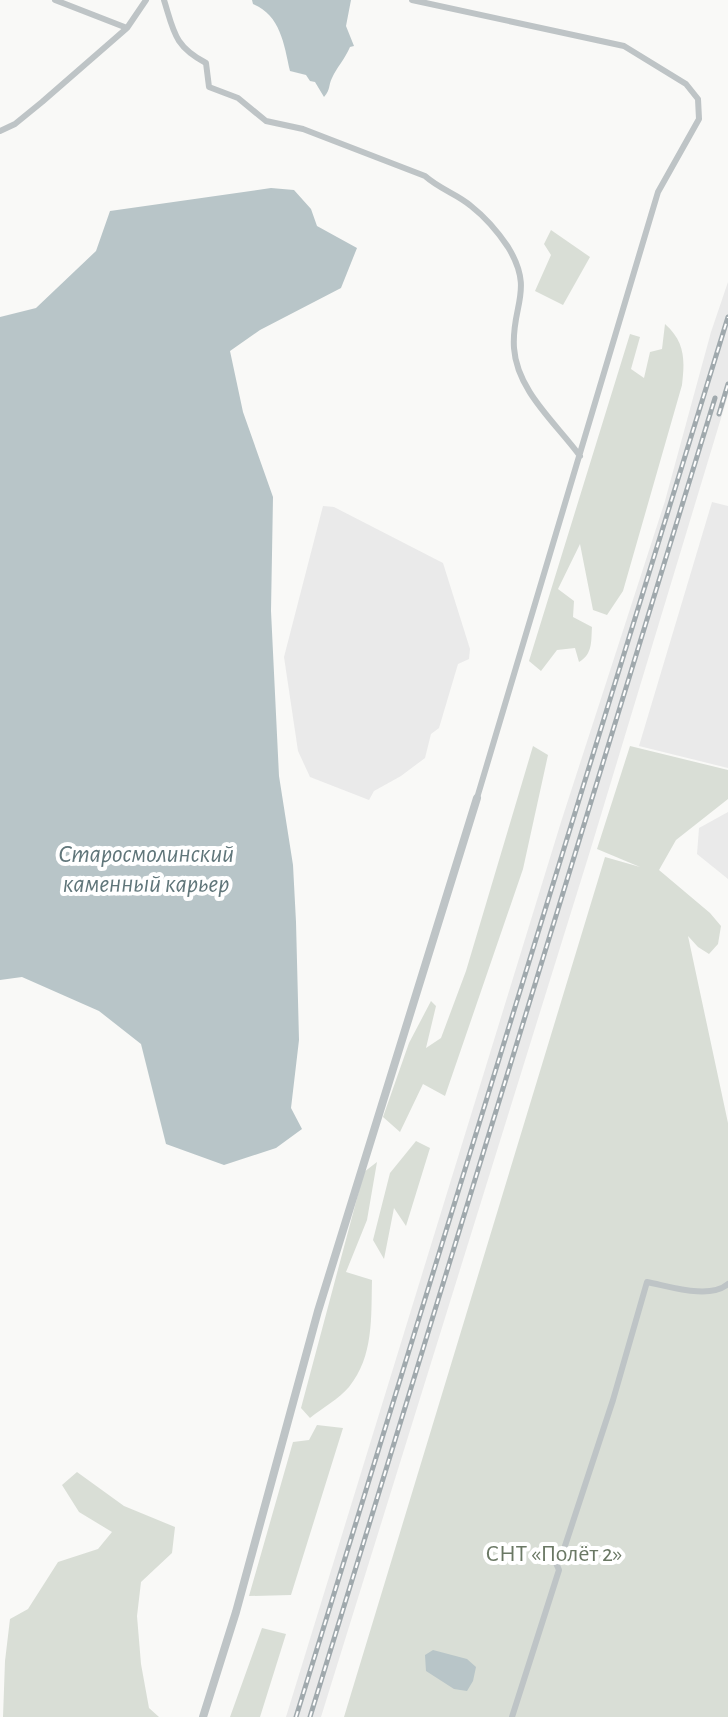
<svg xmlns="http://www.w3.org/2000/svg" width="728" height="1717" viewBox="0 0 728 1717" font-family="'Alegreya Sans',sans-serif">
<style>
.built{fill:#eaeaea}
.green{fill:#d9ded6}
.water{fill:#b8c5c8}
.lines{fill:none;stroke-linecap:round;stroke-linejoin:round}
.minor{stroke:#bec4c6;stroke-width:6}
.tertiary{stroke:#bec4c6;stroke-width:8}
.rail-casing{stroke:#a0a9ad;stroke-width:5}
.rail{stroke:#fff;stroke-width:2;stroke-dasharray:6;stroke-linecap:butt}
.labels{text-anchor:middle;dominant-baseline:central;stroke-width:8;stroke-linejoin:round;paint-order:stroke}
.park-label{font-size:24px;fill:#6a7864;stroke:#fff}
.water-label{font-size:26px;font-style:italic;fill:#60767a;stroke:#fff}
</style>
<rect width="100%" height="100%" fill="#f9f9f7"/>
<path class="built" d="M 728,282 L 728,395 L 591,848 L 321,1717 L 286,1717 L 561,822 L 665,501 L 711,332 Z
M 712,502 L 728,506 L 728,768 L 639,746 Z
M 323,506 L 334,507 L 443,563 L 470,649 L 469,659 L 458,664 L 439,728 L 431,734 L 425,758 L 401,776 L 374,791 L 369,800 L 310,777 L 298,751 L 284,657 Z
M 728,812 L 728,879 L 697,854 L 699,828 Z"/>
<path class="green" d="M 551,230 L 590,257 L 563,305 L 535,291 L 551,255 L 544,244 Z
M 665,324 C 685,342 685,359 682,385 L 623,591 L 607,615 L 593,610 L 580,544 L 558,589 L 574,601 L 573,617 L 592,627 C 591,641 593,654 579,662 L 575,648 L 557,650 L 541,671 L 529,661 L 630,334 L 640,337 L 631,369 L 644,378 L 650,352 L 662,349 Z
M 533,746 L 548,755 L 523,869 L 445,1096 L 423,1084 L 400,1132 L 383,1117 L 409,1043 L 431,1001 L 436,1006 L 426,1048 L 441,1038 L 466,971 Z
M 630,746 L 728,770 L 728,799 L 676,840 L 659,870 L 710,913 L 721,926 L 718,944 L 709,954 L 698,947 L 688,936 L 728,1123 L 728,1717 L 344,1717 L 605,857 L 640,867 L 597,849 Z
M 416,1141 L 430,1148 L 406,1226 L 394,1208 L 384,1259 L 373,1240 L 390,1173 Z
M 377,1162 L 367,1220 L 346,1272 L 372,1280 C 371,1317 374,1356 349,1387 C 339,1399 322,1408 310,1418 L 301,1408 L 364,1172 Z
M 317,1425 L 343,1428 L 291,1595 L 249,1596 L 293,1442 L 309,1440 Z
M 77,1472 L 124,1506 L 175,1527 L 172,1553 L 141,1582 L 137,1616 L 141,1664 L 149,1708 L 159,1717 L 3,1717 L 5,1661 L 10,1619 L 28,1609 L 58,1562 L 98,1549 L 112,1532 L 79,1512 L 62,1485 Z
M 262,1628 L 286,1634 L 260,1717 L 230,1717 Z"/>
<path class="water" d="M 252,0 L 351,0 L 346,26 L 354,46 L 350,47 C 345,59 337,67 332,78 C 328,86 331,89 324,97 L 315,82 L 310,81 L 306,75 L 290,71 C 284,43 280,15 253,4 Z
M 271,188 L 294,190 L 311,209 L 317,226 L 357,248 L 341,288 L 260,330 L 230,351 L 243,412 L 273,497 L 271,611 L 279,776 L 293,865 L 296,922 L 299,1040 L 291,1108 L 302,1129 L 276,1148 L 224,1165 L 166,1144 L 141,1044 L 99,1011 L 22,977 L 0,980 L 0,317 L 36,308 L 96,251 L 110,211 Z
M 433,1650 L 467,1659 L 476,1667 L 473,1681 L 467,1691 L 454,1689 L 426,1671 L 425,1655 Z"/>
<g class="lines">
<path class="minor" d="M 55,0 L 127,28
M 164,0 C 174,32 174,46 206,63 L 209,87 L 238,98 L 266,121 L 303,129 L 425,176 C 441,190 457,194 471,206 C 485,217 498,232 508,247 C 535,291 511,306 514,348 C 517,391 556,423 580,456
M 412,0 L 624,46 L 686,84 L 698,99 L 699,119 L 658,192 L 477,798
M 0,131 L 15,124 L 42,102 L 127,28 L 146,0
M 512,1717 L 559,1570 L 556,1563 L 561,1558 L 613,1400 L 647,1282 C 669,1286 709,1300 728,1284"/>
<path class="tertiary" d="M 203,1717 L 236,1612 L 318,1311 L 477,798"/>
<defs>
<path id="rail" d="M 719,414 L 728,384
M 296,1717 L 728,317
M 310,1717 L 715,398"/>
</defs>
<use href="#rail" class="rail-casing"/>
<use href="#rail" class="rail"/>
</g>
<g class="labels">
<g class="park-label">
<text x="554" y="1554">СНТ «Полёт 2»</text>
</g>
<g class="water-label">
<text x="146" y="854">Старосмолинский<tspan x="146" dy="30">каменный карьер</tspan></text>
</g>
</g>
</svg>
